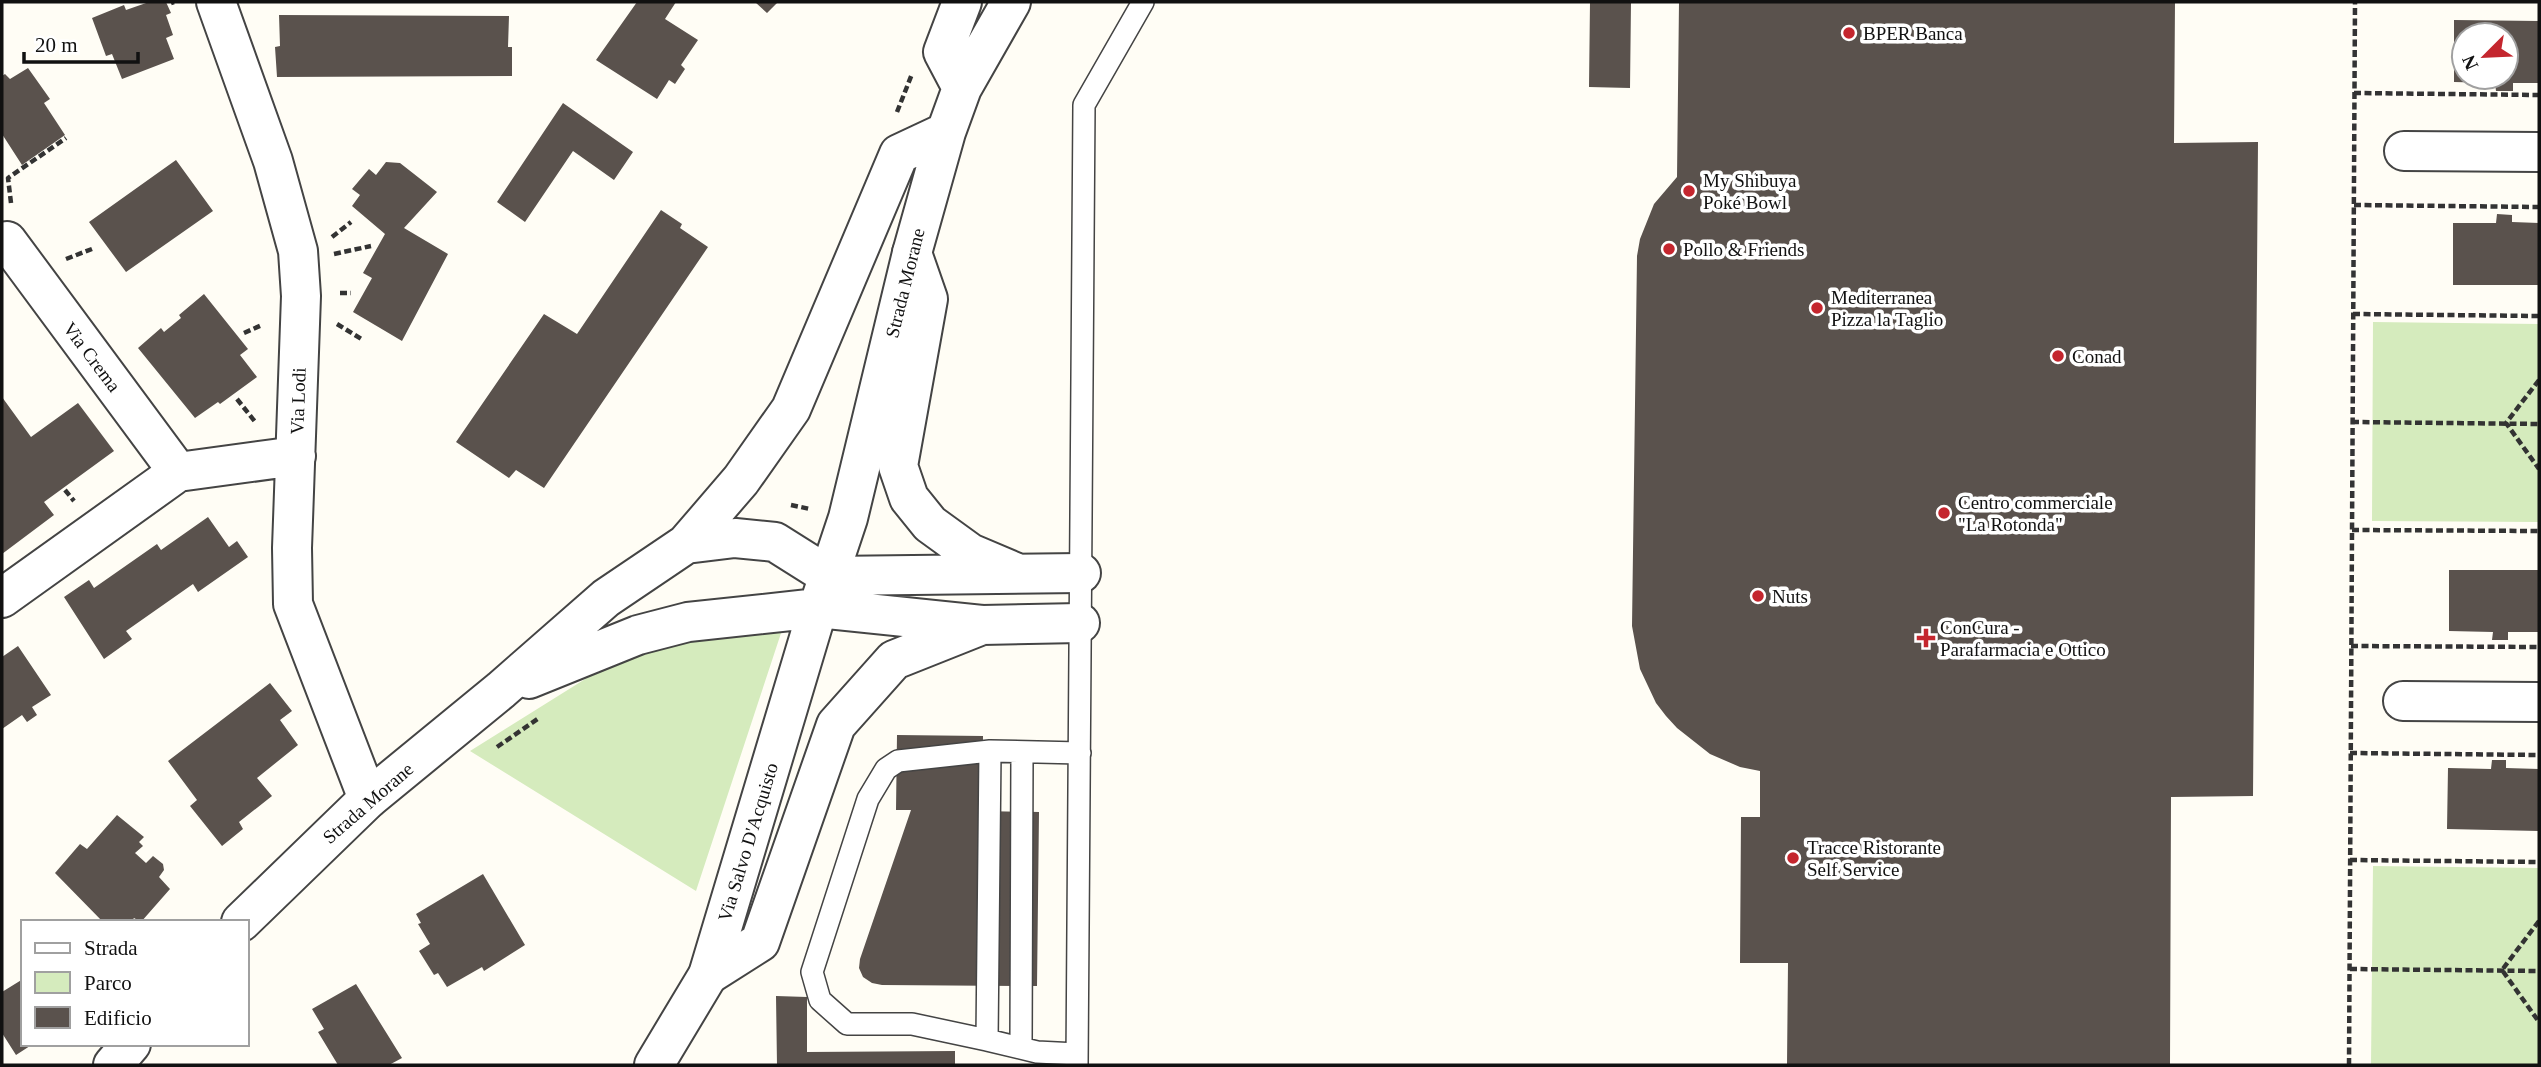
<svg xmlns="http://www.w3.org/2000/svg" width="2541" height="1067" viewBox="0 0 2541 1067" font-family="Georgia,serif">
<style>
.green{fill:#d5ebbd}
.building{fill:#5a524d;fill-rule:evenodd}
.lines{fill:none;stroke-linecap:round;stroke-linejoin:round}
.service-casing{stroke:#444;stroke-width:24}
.minor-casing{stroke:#444;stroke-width:42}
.tertiary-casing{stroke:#444;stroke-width:42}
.path{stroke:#333;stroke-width:4.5;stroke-dasharray:7 3.5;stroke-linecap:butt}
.service{stroke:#fff;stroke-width:21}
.minor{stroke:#fff;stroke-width:38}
.tertiary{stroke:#fff;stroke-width:38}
.poi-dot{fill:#c4262e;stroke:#fff;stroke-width:2.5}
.labels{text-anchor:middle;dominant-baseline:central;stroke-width:7;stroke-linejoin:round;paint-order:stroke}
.poi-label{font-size:19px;fill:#111;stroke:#fff;text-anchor:start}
.street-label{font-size:19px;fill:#111;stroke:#fff}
</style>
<rect width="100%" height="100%" fill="#fffdf5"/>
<path class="green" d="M 2373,322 L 2539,324 L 2539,522 L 2372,521 Z
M 785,621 L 696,891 L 470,751 L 646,641 Z
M 2373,866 L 2539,868 L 2539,1065 L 2371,1065 Z"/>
<path class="building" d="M 149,2 L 166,2 L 171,13 L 166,15 L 173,35 L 166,38 L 174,59 L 122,79 L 112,54 L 106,56 L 92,18 L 124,5 L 126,10 Z
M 637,2 L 676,2 L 665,19 L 698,40 L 681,65 L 685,69 L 675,84 L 669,80 L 657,99 L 596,60 Z
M 755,2 L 778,2 L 767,13 Z
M 1590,2 L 1631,2 L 1630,88 L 1589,87 Z
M 1679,2 L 2175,2 L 2174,143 L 2258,142 L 2253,796 L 2171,797 L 2170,1065 L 1787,1065 L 1788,963 L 1740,963 L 1741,817 L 1760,817 L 1760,771 L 1740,767 L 1710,754 L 1677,728 L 1666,716 L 1656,703 L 1640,669 L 1632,626 L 1637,256 L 1640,239 L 1654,204 L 1677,177 Z
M 279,15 L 509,16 L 508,47 L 512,47 L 512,76 L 277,77 L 275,47 L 280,46 Z
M 2454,20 L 2539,21 L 2539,83 L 2513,83 L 2513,91 L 2496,91 L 2495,83 L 2454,82 ZM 2464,35 L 2506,35 L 2506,77 L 2464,77 Z
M 28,68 L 50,99 L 44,103 L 65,135 L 22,165 L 2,134 L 2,76 L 5,74 L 10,79 Z
M 563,103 L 633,152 L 614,180 L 573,151 L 525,222 L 497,202 Z
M 176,160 L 213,211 L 126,272 L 89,222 Z
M 386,162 L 400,163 L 437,192 L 404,228 L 448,254 L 402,341 L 353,312 L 372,278 L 363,273 L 385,234 L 352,206 L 360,195 L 352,189 L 369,169 L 376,175 Z
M 661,210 L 682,224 L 680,228 L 708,247 L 544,488 L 516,470 L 509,478 L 456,442 L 544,314 L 577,334 Z
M 2497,214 L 2512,215 L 2512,222 L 2539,223 L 2539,285 L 2453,285 L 2453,223 L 2496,223 Z
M 204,294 L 248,349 L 240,355 L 257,377 L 220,404 L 218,402 L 195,418 L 138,348 L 161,328 L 164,332 L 181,318 L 179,315 Z
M 2,397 L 31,437 L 78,403 L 114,451 L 44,502 L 54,515 L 2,554 Z
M 208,517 L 229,547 L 237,541 L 248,557 L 198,592 L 193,584 L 126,631 L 132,639 L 104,659 L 64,597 L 89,580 L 94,588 L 157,544 L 161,550 Z
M 2449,570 L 2539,570 L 2539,632 L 2508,632 L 2508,640 L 2492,640 L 2493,632 L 2449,631 Z
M 18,646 L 51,695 L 32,707 L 37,715 L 27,722 L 22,715 L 2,729 L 2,657 Z
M 270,683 L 292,711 L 280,720 L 298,745 L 257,778 L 272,796 L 239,822 L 243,829 L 222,846 L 190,806 L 197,800 L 168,761 Z
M 897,735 L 983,736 L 982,811 L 1039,812 L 1037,986 L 882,985 L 872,983 L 863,977 L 859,968 L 860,959 L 911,810 L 896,810 Z
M 2492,760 L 2506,760 L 2506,768 L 2539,769 L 2539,831 L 2447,829 L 2448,768 L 2491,769 Z
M 117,815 L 144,837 L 139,842 L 143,846 L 135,853 L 146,863 L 153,856 L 163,864 L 164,870 L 159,877 L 170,889 L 141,922 L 134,918 L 131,922 L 103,922 L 55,873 L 80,844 L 87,849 Z
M 483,874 L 525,945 L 484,971 L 482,967 L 447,987 L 438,973 L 434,975 L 419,951 L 430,944 L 418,924 L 421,923 L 416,914 Z
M 23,979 L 23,1044 L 33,1044 L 16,1055 L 2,1033 L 2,992 Z
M 356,984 L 402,1058 L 389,1065 L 338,1065 L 318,1032 L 324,1029 L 312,1009 Z
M 776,996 L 807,997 L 807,1052 L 955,1051 L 955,1065 L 777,1065 Z"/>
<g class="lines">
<defs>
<path id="service" d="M 987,1040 L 912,1024 L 847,1024 L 820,1000 L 812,972 L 868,799 L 886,769 L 898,761 L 990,751
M 1021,1047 L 1022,752
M 1077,1054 L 1037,1052 L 987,1040 L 990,751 L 1080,753
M 1077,1065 L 1084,105 L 1143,2"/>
<path id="minor" d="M 216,2 L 273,161 L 298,251 L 301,296 L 292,548 L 293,604 L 368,799
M 2404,151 L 2539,152
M 7,241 L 178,472
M 912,253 L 928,299 L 898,466 L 909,498 L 930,524 L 970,553 L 1017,573
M 829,576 L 1081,573
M 2,598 L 178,472 L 296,456
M 818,608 L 982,625 L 1080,623
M 2403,701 L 2539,702
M 708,975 L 760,942 L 836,725 L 894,660 L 982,625"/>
<path id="tertiary" d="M 962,2 L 943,52 L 962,88
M 686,544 L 741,480 L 791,409 L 899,154 L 946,132
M 529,679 L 638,635 L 688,622 L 818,608
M 241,922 L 368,799 L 501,690 L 606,598 L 686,544 L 735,538 L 775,542 L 829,576
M 113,1065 L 131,1044
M 654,1065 L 708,975 L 818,608 L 848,518 L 912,253 L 946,132 L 962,88 L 1011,2"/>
</defs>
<use href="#service" class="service-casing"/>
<use href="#minor" class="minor-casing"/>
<use href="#tertiary" class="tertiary-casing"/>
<path class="path" d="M 171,3 L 174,2
M 2354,93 L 2539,95
M 897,112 L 912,74
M 11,203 L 8,178 L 66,138
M 2354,205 L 2539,207
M 332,237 L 351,222
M 334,254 L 371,246
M 66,259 L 92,249
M 340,293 L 351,293
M 2353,314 L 2539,316
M 337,324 L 363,340
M 244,333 L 262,325
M 2539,380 L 2506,423 L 2539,469
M 237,399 L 256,423
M 2352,422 L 2539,424
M 65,490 L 74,501
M 791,505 L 810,509
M 2352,530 L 2539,531
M 2351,646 L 2539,647
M 497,747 L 539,718
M 2350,753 L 2539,755
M 2350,860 L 2539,862
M 2539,921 L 2502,970 L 2539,1022
M 2350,969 L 2539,971
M 2349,1065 L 2355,2"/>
<use href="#service" class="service"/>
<use href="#minor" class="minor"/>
<use href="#tertiary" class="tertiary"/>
</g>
<g class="poi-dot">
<circle cx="1849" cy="33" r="7"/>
<circle cx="1689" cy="191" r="7"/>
<circle cx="1669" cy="249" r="7"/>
<circle cx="1817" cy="308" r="7"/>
<circle cx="2058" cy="356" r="7"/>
<circle cx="1944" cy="513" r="7"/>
<circle cx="1758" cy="596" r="7"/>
<path d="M1922.5 627.5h7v7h7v7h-7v7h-7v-7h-7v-7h7z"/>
<circle cx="1793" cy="858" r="7"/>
</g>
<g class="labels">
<g class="poi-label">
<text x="1863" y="33">BPER Banca</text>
<text x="1703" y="180">My Shibuya<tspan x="1703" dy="22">Poké Bowl</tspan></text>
<text x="1683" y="249">Pollo &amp; Friends</text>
<text x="1831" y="297">Mediterranea<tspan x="1831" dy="22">Pizza la Taglio</tspan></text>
<text x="2072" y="356">Conad</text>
<text x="1958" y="502">Centro commerciale<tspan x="1958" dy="22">"La Rotonda"</tspan></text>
<text x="1772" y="596">Nuts</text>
<text x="1940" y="627">ConCura -<tspan x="1940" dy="22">Parafarmacia e Ottico</tspan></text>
<text x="1807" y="847">Tracce Ristorante<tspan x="1807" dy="22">Self Service</tspan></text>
</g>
<g class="street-label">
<text transform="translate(905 283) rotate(-76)">Strada Morane</text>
<text transform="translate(92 357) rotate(53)">Via Crema</text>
<text transform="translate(298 401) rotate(-88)">Via Lodi</text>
<text transform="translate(368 803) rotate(-41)">Strada Morane</text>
<text transform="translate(748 842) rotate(-73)">Via Salvo D'Acquisto</text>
</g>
</g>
<rect width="2541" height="1067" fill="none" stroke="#111111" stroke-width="7"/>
<rect x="21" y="920" width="228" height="126" fill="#ffffff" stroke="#a0a0a0" stroke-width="2"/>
<rect x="35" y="943" width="35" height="10" fill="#ffffff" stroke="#a0a0a0" stroke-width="2"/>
<text x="84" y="955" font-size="21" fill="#111111">Strada</text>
<rect x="35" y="972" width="35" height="21" fill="#d5ebbd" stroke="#a0a0a0" stroke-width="2"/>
<text x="84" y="990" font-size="21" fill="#111111">Parco</text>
<rect x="35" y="1007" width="35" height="21" fill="#5a524d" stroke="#a0a0a0" stroke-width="2"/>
<text x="84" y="1025" font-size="21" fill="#111111">Edificio</text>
<g transform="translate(2485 56) rotate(246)"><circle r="33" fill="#ffffff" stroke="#a0a0a0" stroke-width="2"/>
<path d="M0-5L12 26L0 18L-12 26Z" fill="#c4262e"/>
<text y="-10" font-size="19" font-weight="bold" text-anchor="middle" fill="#111111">N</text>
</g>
<path d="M24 52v10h114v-10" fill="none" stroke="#111111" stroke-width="3.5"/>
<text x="35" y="52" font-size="21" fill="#111111" stroke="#ffffff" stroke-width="5" paint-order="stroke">20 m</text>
</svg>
